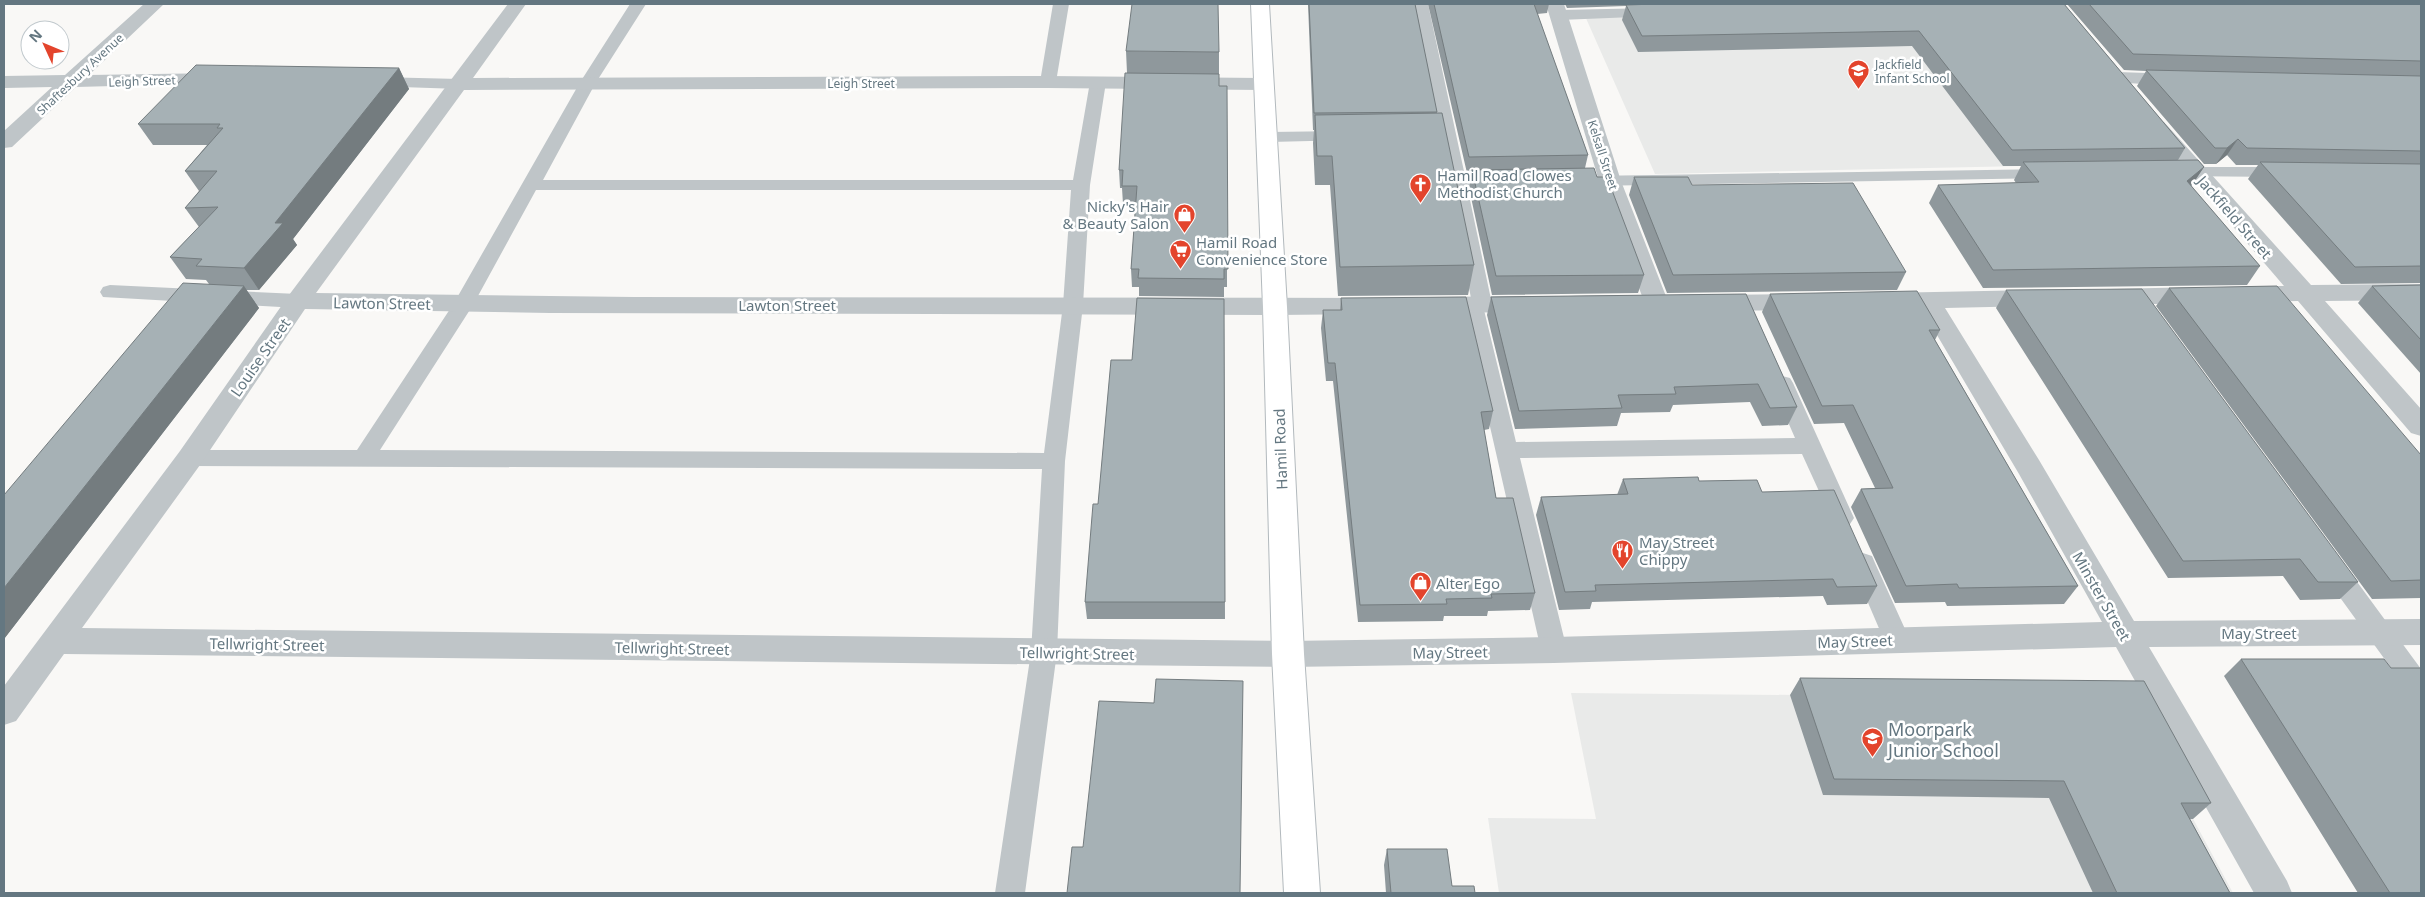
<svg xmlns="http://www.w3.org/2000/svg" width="2425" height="897" viewBox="0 0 2425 897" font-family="'Noto Sans',sans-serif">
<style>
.built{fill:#e9eae9}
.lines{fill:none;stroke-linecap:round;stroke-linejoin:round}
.secondary-casing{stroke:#b2b9bd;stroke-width:2}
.lane{fill:#bfc5c8;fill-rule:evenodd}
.street{fill:#bfc5c8;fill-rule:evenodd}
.secondary{fill:#fff;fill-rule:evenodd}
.wall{fill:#8f989c}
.shaded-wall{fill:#747c7f}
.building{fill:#a6b1b5;stroke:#747c7f}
.labels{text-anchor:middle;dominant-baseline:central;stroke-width:5;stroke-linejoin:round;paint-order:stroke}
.far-poi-label{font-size:12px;fill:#647781;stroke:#fff;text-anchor:start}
.far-street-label{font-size:12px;fill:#647781;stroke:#fff}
.poi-label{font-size:15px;fill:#647781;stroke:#fff;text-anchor:start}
.street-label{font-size:15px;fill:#647781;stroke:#fff}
.near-poi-label{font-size:18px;fill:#647781;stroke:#fff;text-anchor:start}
</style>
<rect width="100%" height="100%" fill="#f9f8f6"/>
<path class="built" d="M 2026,9 L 2165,163 L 1655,174 L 1585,16 Z
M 1571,693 L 2128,698 L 2233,893 L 1499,893 L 1488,818 L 1596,819 Z"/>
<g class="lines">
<defs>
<path id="secondary" d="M 1251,4 L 1269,4 L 1287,307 L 1304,654 L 1320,893 L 1284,893 L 1272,654 L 1263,307 Z"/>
</defs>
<use href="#secondary" class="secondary-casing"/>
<path class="lane" d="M 630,4 L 646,4 L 595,84 L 543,180 L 1073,180 L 1090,82 L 1092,78 L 1104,78 L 1106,82 L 1090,185 L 1083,305 L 1065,461 L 1057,652 L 1025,893 L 995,893 L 1031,652 L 1042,469 L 190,466 L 182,464 L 179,458 L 182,452 L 190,450 L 357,450 L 454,303 L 579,84 ZM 536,190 L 1071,190 L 1063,305 L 1044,453 L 380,450 L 473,305 Z
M 1053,4 L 1069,4 L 1056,82 L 1054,86 L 1042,86 L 1040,82 Z
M 1412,4 L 1428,4 L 1465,176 L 1506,177 L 1509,181 L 1506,185 L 1467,186 L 1492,304 L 1489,309 L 1484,310 L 1516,442 L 1795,438 L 1771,383 L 1774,378 L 1782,376 L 1790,378 L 1793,383 L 1854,518 L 1850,524 L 1842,527 L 1834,524 L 1802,454 L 1520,458 L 1567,650 L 1563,658 L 1554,661 L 1545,658 L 1541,650 L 1462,304 L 1465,299 L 1471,298 Z
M 1653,8 L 1661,13 L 1658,16 L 1560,20 L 1552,15 L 1560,10 Z
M 377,77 L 460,79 L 466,80 L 468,84 L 466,88 L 460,89 L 371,86 L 369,82 L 371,78 Z
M 1344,131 L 1350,132 L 1353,136 L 1350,140 L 1265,142 L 1259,141 L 1256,137 L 1259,133 L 1265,132 Z
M 2177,167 L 2283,167 L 2289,168 L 2292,172 L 2289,176 L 2283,177 L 2171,176 L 2168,172 L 2171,168 Z
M 2048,169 L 2054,170 L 2057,174 L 2054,178 L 1590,186 L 1584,185 L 1581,181 L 1584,177 L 1590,176 Z
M 110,285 L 298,294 L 305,296 L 308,301 L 305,306 L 298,308 L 103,297 L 100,292 L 103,287 Z
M 1863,553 L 1872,556 L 1875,563 L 1910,640 L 1906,648 L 1897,651 L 1888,648 L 1884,640 L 1851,563 L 1854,556 Z
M 2332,557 L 2341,560 L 2421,669 L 2421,700 L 2412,697 L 2323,574 L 2320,567 L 2323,560 Z"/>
<path class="street" d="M 144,4 L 164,4 L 89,75 L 220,73 L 227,75 L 230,79 L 227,83 L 76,87 L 12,147 L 4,148 L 4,131 L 52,87 L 4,88 L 4,76 L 65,75 Z
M 508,4 L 526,4 L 473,78 L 1048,76 L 1262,78 L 1269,80 L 1272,84 L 1269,88 L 1262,90 L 1048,88 L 464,90 L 316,293 L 634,297 L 1377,298 L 1386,300 L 1389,306 L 1386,312 L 1377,314 L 1276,315 L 550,313 L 305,309 L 200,465 L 82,628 L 1288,641 L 1554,637 L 2102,622 L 2019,474 L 1921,308 L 1885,309 L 1876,307 L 1873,301 L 1876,295 L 1885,293 L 2037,290 L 2046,292 L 2049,298 L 2046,304 L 2037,306 L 1945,308 L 2039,460 L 2134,621 L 2421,619 L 2421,645 L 2149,647 L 2287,881 L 2292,893 L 2254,893 L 2116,647 L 1554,663 L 1288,667 L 64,654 L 16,721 L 4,725 L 4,686 L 180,451 L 289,295 Z
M 1546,4 L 1564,4 L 1621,181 L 1669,304 L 1666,310 L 1657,312 L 1648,310 L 1645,304 L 1599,181 Z
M 2117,72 L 2178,74 L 2185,76 L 2188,80 L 2185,84 L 2178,86 L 2110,82 L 2107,78 L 2110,74 Z
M 2157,120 L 2164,122 L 2311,285 L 2421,284 L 2421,300 L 2325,301 L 2421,409 L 2421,436 L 2411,433 L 2298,301 L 2245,302 L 2236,300 L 2233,294 L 2236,288 L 2245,286 L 2284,286 L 2150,130 L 2146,126 L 2150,122 Z
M 2200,287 L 2209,289 L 2212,295 L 2209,301 L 2200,303 L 2110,305 L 2101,303 L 2098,297 L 2101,291 L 2110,289 Z
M 1802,294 L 1811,296 L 1814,302 L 1811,308 L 1802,310 L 1713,311 L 1704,309 L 1701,303 L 1704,297 L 1713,295 Z
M 1527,296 L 1536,298 L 1539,304 L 1536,310 L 1527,312 L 1430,313 L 1421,311 L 1418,305 L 1421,299 L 1430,297 Z"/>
<use href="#secondary" class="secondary"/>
</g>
<path class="wall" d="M 1308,4 L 1415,4 L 1437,113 L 1474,265 L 1468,295 L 1338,296 L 1330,185 L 1315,185 L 1313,143 L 1314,130 L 1313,130 Z
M 1428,4 L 1549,4 L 1547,13 L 1537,14 L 1588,155 L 1585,168 L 1597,177 L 1644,275 L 1638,293 L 1492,295 L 1469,188 L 1472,173 L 1467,173 Z
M 1565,4 L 2064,4 L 2185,148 L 2178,160 L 2204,167 L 2191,186 L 2260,266 L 2247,285 L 1983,288 L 1929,203 L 1938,185 L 2016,183 L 2014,180 L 2021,166 L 2003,166 L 1912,46 L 1638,52 L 1622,20 L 1626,6 L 1567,8 Z
M 2067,4 L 2421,4 L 2421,283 L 2341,284 L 2248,179 L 2258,165 L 2236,165 L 2227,155 L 2216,164 L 2204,164 L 2137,86 L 2146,71 L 2124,70 Z
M 1126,51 L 1219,52 L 1219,86 L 1227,86 L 1227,287 L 1224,287 L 1224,297 L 1139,296 L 1139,287 L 1132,287 L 1131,269 L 1136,204 L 1123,204 L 1122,188 L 1120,188 L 1119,170 L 1127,73 Z
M 399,68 L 409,89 L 293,239 L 297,245 L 259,290 L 246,290 L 259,308 L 4,639 L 4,495 L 209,284 L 206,280 L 186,279 L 170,257 L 199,227 L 185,208 L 199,191 L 185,171 L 207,145 L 153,145 L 138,124 Z
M 1634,177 L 1692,185 L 1906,272 L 1897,290 L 1667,293 L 1629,195 Z
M 2421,285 L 2421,374 L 2358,303 L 2372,286 Z
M 2169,288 L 2421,455 L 2421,598 L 2372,599 L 2156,306 Z
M 2006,290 L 2358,582 L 2340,599 L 2300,600 L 2283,576 L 2168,578 L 1996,308 Z
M 1746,294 L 1797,407 L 1788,425 L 1762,426 L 1750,402 L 1673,405 L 1670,412 L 1621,413 L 1617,426 L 1515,429 L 1487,315 L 1491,297 Z
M 1770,294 L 1940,330 L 1935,340 L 2078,586 L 2064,604 L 1947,606 L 1945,602 L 1895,603 L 1851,507 L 1861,489 L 1875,488 L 1844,423 L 1814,424 L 1762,312 Z
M 1341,298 L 1493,411 L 1489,429 L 1484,430 L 1496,498 L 1535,593 L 1530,610 L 1488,611 L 1487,616 L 1444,616 L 1443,621 L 1358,622 L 1333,381 L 1326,381 L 1321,328 L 1323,310 L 1340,310 Z
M 1224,299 L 1225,619 L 1087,619 L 1085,602 L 1098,504 L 1132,360 Z
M 1623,479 L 1699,481 L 1762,492 L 1877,586 L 1867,604 L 1827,605 L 1823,596 L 1592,602 L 1590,609 L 1559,610 L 1536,515 L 1541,497 L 1617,495 Z
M 2241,659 L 2391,668 L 2421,893 L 2358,893 L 2224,676 Z
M 1800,678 L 2211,803 L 2193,819 L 2190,819 L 2230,893 L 2093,893 L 2049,798 L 1823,795 L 1790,695 Z
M 1387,849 L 1452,886 L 1475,893 L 1386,893 L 1384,865 Z"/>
<path class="shaded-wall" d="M 399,68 L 409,89 L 293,239 L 297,245 L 259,290 L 244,268 L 275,223 Z
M 2238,139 L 2227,155 L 2216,164 L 2227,148 Z
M 2204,167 L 2192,185 L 2176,199 L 2187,181 Z
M 244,286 L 259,308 L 4,639 L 4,588 Z"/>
<path class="building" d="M 1132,4 L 1218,4 L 1219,52 L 1126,51 Z
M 1309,4 L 1415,4 L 1437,112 L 1314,113 Z
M 1434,4 L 1534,4 L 1588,155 L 1469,157 Z
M 1657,4 L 2064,4 L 2185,148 L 2012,150 L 1919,31 L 1642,36 L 1626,5 Z
M 2089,4 L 2421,4 L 2421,61 L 2133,54 Z
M 196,65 L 399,68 L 275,223 L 283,223 L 244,268 L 196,266 L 202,259 L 170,257 L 218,207 L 185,208 L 217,171 L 185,171 L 223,128 L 217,128 L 220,124 L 138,124 Z
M 2146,70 L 2421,76 L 2421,151 L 2247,148 L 2238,139 L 2227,148 L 2215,148 Z
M 1125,73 L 1219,74 L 1219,86 L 1227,86 L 1228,269 L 1224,269 L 1224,279 L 1138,278 L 1139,269 L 1131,269 L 1137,186 L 1122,186 L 1123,170 L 1119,170 Z
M 1442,113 L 1474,265 L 1340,267 L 1332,156 L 1317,156 L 1315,115 Z
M 2198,160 L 2204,167 L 2187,181 L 2260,266 L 1993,270 L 1938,185 L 2039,182 L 2023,162 Z
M 2260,162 L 2421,164 L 2421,266 L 2355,267 Z
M 1594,168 L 1597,177 L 1607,177 L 1644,275 L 1496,276 L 1472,170 Z
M 1634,177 L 1688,177 L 1692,185 L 1853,183 L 1906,272 L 1673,275 Z
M 183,283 L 244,286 L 4,588 L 4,495 Z
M 2421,285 L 2421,340 L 2372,286 Z
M 2277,286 L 2421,455 L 2421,580 L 2391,581 L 2169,288 Z
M 2142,289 L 2358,582 L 2318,582 L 2300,559 L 2183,561 L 2006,290 Z
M 1917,291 L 1940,330 L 1929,330 L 2078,586 L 1959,588 L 1957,584 L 1906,586 L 1861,489 L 1893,488 L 1853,405 L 1822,406 L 1770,294 Z
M 1746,294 L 1797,407 L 1770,408 L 1758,384 L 1674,387 L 1676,394 L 1618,395 L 1622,408 L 1519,411 L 1491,297 Z
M 1466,297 L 1493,411 L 1481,412 L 1496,498 L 1513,498 L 1535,593 L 1491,594 L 1492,598 L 1446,599 L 1447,604 L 1360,605 L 1335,363 L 1328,363 L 1323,310 L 1342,310 L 1341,298 Z
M 1137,298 L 1224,299 L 1225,602 L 1085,602 L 1093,504 L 1098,504 L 1111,360 L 1132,360 Z
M 1698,477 L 1699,481 L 1757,480 L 1762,492 L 1834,490 L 1877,586 L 1837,587 L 1833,579 L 1595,585 L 1596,591 L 1565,592 L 1541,497 L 1628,494 L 1623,479 Z
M 2241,659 L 2384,659 L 2391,668 L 2421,668 L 2421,893 L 2390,893 Z
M 1800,678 L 2144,681 L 2211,803 L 2181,803 L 2230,893 L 2117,893 L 2064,781 L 1834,779 Z
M 1156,679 L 1243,681 L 1240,893 L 1067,893 L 1072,847 L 1083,847 L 1099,701 L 1154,703 Z
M 1387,849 L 1447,849 L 1452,886 L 1474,886 L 1475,893 L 1391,893 Z"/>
<defs>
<symbol id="school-pin" viewBox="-11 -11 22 30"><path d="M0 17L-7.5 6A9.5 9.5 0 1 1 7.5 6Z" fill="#e3442c" stroke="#fff"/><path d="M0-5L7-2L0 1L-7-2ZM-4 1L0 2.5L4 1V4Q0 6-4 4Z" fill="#fff"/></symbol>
<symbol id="church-pin" viewBox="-11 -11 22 30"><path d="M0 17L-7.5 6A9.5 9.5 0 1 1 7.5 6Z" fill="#e3442c" stroke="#fff"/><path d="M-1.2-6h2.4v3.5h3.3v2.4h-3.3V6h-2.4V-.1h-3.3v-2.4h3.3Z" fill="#fff"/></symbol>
<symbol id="shop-pin" viewBox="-11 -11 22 30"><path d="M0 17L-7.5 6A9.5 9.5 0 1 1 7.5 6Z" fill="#e3442c" stroke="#fff"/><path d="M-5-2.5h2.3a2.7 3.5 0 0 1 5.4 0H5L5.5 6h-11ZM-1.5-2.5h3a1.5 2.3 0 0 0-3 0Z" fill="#fff"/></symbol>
<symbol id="supermarket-pin" viewBox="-11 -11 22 30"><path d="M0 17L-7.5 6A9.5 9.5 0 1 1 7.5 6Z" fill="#e3442c" stroke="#fff"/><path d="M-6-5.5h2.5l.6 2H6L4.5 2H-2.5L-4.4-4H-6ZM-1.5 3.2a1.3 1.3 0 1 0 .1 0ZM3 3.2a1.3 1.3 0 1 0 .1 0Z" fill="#fff"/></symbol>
<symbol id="restaurant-pin" viewBox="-11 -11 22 30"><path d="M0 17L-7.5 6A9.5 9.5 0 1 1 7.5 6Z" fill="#e3442c" stroke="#fff"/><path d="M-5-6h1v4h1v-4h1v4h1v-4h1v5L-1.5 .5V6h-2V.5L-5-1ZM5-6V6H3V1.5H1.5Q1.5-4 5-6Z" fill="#fff"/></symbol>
</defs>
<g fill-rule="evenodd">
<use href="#school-pin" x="1846" y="58" width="25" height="34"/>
<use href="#church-pin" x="1408" y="172" width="25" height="34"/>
<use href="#shop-pin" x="1172" y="202" width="25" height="34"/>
<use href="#supermarket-pin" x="1168" y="238" width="25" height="34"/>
<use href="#restaurant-pin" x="1610" y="538" width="25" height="34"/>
<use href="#shop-pin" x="1408" y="570" width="25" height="34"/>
<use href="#school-pin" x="1860" y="726" width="25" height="34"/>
</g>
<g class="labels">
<g class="far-poi-label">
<text x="1875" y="64">Jackfield<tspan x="1875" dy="14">Infant School</tspan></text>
</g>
<g class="far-street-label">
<text transform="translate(80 74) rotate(-43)">Shaftesbury Avenue</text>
<text transform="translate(142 81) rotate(-2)">Leigh Street</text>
<text x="861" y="83">Leigh Street</text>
<text transform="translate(1603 155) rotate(72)">Kelsall Street</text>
</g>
<g class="poi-label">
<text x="1437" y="175">Hamil Road Clowes<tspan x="1437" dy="17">Methodist Church</tspan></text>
<text x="1169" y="206" text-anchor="end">Nicky's Hair<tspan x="1169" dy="17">&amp; Beauty Salon</tspan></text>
<text x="1196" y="242">Hamil Road<tspan x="1196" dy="17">Convenience Store</tspan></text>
<text x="1639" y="542">May Street<tspan x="1639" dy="17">Chippy</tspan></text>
<text x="1436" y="583">Alter Ego</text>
</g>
<g class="street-label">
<text transform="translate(2235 217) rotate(49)">Jackfield Street</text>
<text transform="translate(382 303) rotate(1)">Lawton Street</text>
<text x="787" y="305">Lawton Street</text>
<text transform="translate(260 357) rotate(-55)">Louise Street</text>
<text transform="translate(1280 449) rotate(-92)">Hamil Road</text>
<text transform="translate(2102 596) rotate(60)">Minster Street</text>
<text x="2259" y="633">May Street</text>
<text transform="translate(1855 641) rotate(-2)">May Street</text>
<text transform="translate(267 644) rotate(1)">Tellwright Street</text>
<text transform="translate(672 648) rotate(1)">Tellwright Street</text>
<text transform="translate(1450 652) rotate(-1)">May Street</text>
<text transform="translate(1077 653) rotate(1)">Tellwright Street</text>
</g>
<g class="near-poi-label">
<text x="1888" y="729">Moorpark<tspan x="1888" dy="21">Junior School</tspan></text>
</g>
</g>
<rect width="2425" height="897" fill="none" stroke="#647781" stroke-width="10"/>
<g transform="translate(45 45) rotate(314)"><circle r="24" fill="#ffffff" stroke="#c1c9cd"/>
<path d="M0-4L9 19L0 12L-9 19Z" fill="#e3442c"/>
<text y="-8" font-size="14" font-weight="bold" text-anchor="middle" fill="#647781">N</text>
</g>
</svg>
